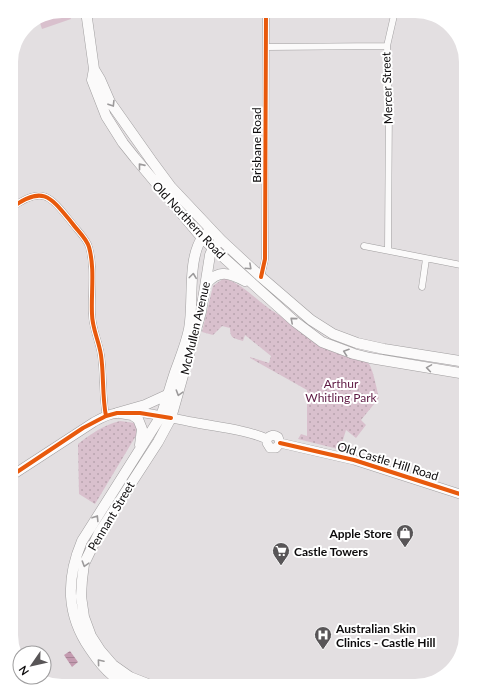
<svg xmlns="http://www.w3.org/2000/svg" width="477" height="697" viewBox="0 0 477 697" font-family="Lato,sans-serif">
<style>
.grass{fill:#d9c0cd}
.park{fill:url(#park-dots)}
.water{fill:url(#water-rules)}
.lines{fill:none;stroke-linecap:round;stroke-linejoin:round}
.street-casing{stroke:#a09e9f;stroke-width:7}
.secondary-casing{stroke:#a09e9f;stroke-width:10}
.primary-casing{stroke:#a09e9f;stroke-width:11}
.street{stroke:#fbfafa;stroke-width:6}
.secondary{stroke:#fbfafa;stroke-width:9}
.primary{stroke:#fbfafa;stroke-width:10}
.cycleway-casing{stroke:#fff;stroke-width:6}
.cycleway{stroke:#e8590c;stroke-width:4}
.oneway{stroke:#9c9a9b}
.labels{text-anchor:middle;dominant-baseline:central;stroke-width:4;stroke-linejoin:round;paint-order:stroke}
.street-label{font-size:12px;fill:#0d0b0c;stroke:#fff}
.park-label{font-size:12px;fill:#5e1943;stroke:#fff}
.poi-label{font-size:12px;font-weight:bold;fill:#0d0b0c;stroke:#fff;text-anchor:start}
</style>
<defs>
<pattern id="park-dots" width="8" height="8" patternUnits="userSpaceOnUse"><rect width="8" height="8" fill="#d9c0cd"/><path d="M2 2h.1M6 6h.1" fill="none" stroke="#b9a4af" stroke-width="1.8" stroke-linecap="round"/></pattern>
<pattern id="water-rules" width="6" height="5" patternUnits="userSpaceOnUse"><rect width="6" height="5" fill="#c49bb0"/><path d="M0 2.5h6" fill="none" stroke="#a78496"/></pattern>
</defs>
<rect width="100%" height="100%" fill="#e3dfe1"/>
<path class="grass" d="M 62,11 L 68,11 L 71,19 L 42,29 L 39,20 Z"/>
<path class="park" d="M 224,278 C 242,284 252,296 267,307 C 273,312 281,315 287,321 C 300,331 312,342 327,349 C 338,355 360,358 368,363 C 373,367 377,391 379,398 L 361,420 L 366,425 L 356,438 L 346,430 L 342,443 L 356,447 L 355,451 L 350,452 L 298,439 L 301,434 L 307,436 L 307,390 L 250,358 L 250,357 L 269,363 L 271,356 L 245,335 L 243,341 C 234,338 230,339 230,328 L 222,326 L 213,335 L 202,332 L 213,286 Z
M 120,421 L 135,423 L 137,427 L 137,434 L 95,504 L 79,494 L 78,444 C 91,434 103,425 120,421 Z"/>
<path class="water" d="M 70,651 L 78,662 L 72,667 L 64,655 Z"/>
<g class="lines">
<defs>
<path id="street" d="M 266,47 L 387,46
M 11,208 C 43,185 50,196 72,223 C 77,230 87,239 89,247 C 95,269 91,292 92,314 C 92,328 99,341 101,355 C 104,376 102,396 106,416
M 364,246 L 466,266
M 388,250 L 389,101 L 387,46 L 395,11
M 261,277 L 265,259 L 266,11
M 422,287 L 426,259"/>
<path id="secondary" d="M 267,439 L 267,443 L 270,448 L 276,448 L 280,443
M 267,439 C 270,435 274,434 278,437 L 280,443
M 280,443 L 354,460 L 466,496
M 11,476 L 94,422 C 101,418 109,414 117,413 C 141,409 168,418 192,422 C 217,427 244,429 267,439"/>
<path id="primary" d="M 86,11 L 94,69 L 92,80 L 106,116 L 123,143 L 135,158 L 202,238 L 294,321 L 322,342 L 354,354 L 370,358 L 466,374
M 94,69 L 100,79 L 110,102 L 151,160 L 171,187 L 221,240 L 261,277 L 311,320 L 333,334 L 357,343 L 384,349 L 466,362
M 206,284 C 219,269 229,273 245,281
M 117,413 L 145,405 L 169,394
M 120,413 L 132,415 L 138,419 L 142,429 L 140,445
M 130,686 C 124,682 117,679 112,675 C 103,668 96,658 90,649 C 66,614 66,579 82,541 L 161,416 C 166,402 170,387 175,372 C 180,358 186,344 189,329 C 194,303 187,260 202,238 C 205,235 208,232 211,230
M 153,686 L 130,677 L 113,665 L 100,650 L 91,636 L 84,617 L 81,596 L 82,580 L 84,564 L 99,533 L 158,442 L 171,418 L 201,312 L 210,255 L 213,248 L 221,240"/>
</defs>
<use href="#street" class="street-casing"/>
<use href="#secondary" class="secondary-casing"/>
<use href="#primary" class="primary-casing"/>
<use href="#street" class="street"/>
<use href="#secondary" class="secondary"/>
<use href="#primary" class="primary"/>
<defs>
<path id="cycleway" d="M 11,208 C 43,185 50,196 72,223 C 77,230 87,239 89,247 C 95,269 91,292 92,314 C 92,328 99,341 101,355 C 104,376 102,396 106,416
M 261,277 L 265,259 L 266,11
M 280,443 L 354,460 L 466,496
M 11,476 L 83,428 L 106,416 L 117,413 L 140,413 L 171,418"/>
</defs>
<use href="#cycleway" class="cycleway-casing"/>
<use href="#cycleway" class="cycleway"/>
</g>
<defs><path id="oneway-chevron" d="M-2-3.5L2.5 0L-2 3.5" fill="none" stroke-width="1.6" stroke-linecap="round" stroke-linejoin="round"/></defs>
<g class="oneway">
<use href="#oneway-chevron" transform="translate(112 104) rotate(58)"/>
<use href="#oneway-chevron" transform="translate(141 166) rotate(-129)"/>
<use href="#oneway-chevron" transform="translate(249 267) rotate(43)"/>
<use href="#oneway-chevron" transform="translate(193 276) rotate(-83)"/>
<use href="#oneway-chevron" transform="translate(293 320) rotate(-139)"/>
<use href="#oneway-chevron" transform="translate(346 352) rotate(-161)"/>
<use href="#oneway-chevron" transform="translate(429 368) rotate(-171)"/>
<use href="#oneway-chevron" transform="translate(179 393) rotate(107)"/>
<use href="#oneway-chevron" transform="translate(96 518) rotate(-58)"/>
<use href="#oneway-chevron" transform="translate(85 564) rotate(107)"/>
<use href="#oneway-chevron" transform="translate(100 662) rotate(-130)"/>
</g>
<defs>
<symbol id="shop-pin" viewBox="-11 -11 22 30"><path d="M0 17L-7.5 6A9.5 9.5 0 1 1 7.5 6Z" fill="#585557" stroke="#fff"/><path d="M-5-2.5h2.3a2.7 3.5 0 0 1 5.4 0H5L5.5 6h-11ZM-1.5-2.5h3a1.5 2.3 0 0 0-3 0Z" fill="#fff"/></symbol>
<symbol id="supermarket-pin" viewBox="-11 -11 22 30"><path d="M0 17L-7.5 6A9.5 9.5 0 1 1 7.5 6Z" fill="#585557" stroke="#fff"/><path d="M-6-5.5h2.5l.6 2H6L4.5 2H-2.5L-4.4-4H-6ZM-1.5 3.2a1.3 1.3 0 1 0 .1 0ZM3 3.2a1.3 1.3 0 1 0 .1 0Z" fill="#fff"/></symbol>
<symbol id="hospital-pin" viewBox="-11 -11 22 30"><path d="M0 17L-7.5 6A9.5 9.5 0 1 1 7.5 6Z" fill="#585557" stroke="#fff"/><path d="M-5-5h3v3.5h4V-5h3V5h-3V1.5h-4V5h-3Z" fill="#fff"/></symbol>
</defs>
<g fill-rule="evenodd">
<use href="#shop-pin" x="395" y="523" width="20" height="27"/>
<use href="#supermarket-pin" x="271" y="541" width="20" height="27"/>
<use href="#hospital-pin" x="313" y="625" width="20" height="27"/>
</g>
<g class="labels">
<g class="street-label">
<text transform="translate(387 88) rotate(-92)">Mercer Street</text>
<text transform="translate(256 145) rotate(-90)">Brisbane Road</text>
<text transform="translate(189 220) rotate(47)">Old Northern Road</text>
<text transform="translate(195 328) rotate(-77)">McMullen Avenue</text>
<text transform="translate(388 461) rotate(17)">Old Castle Hill Road</text>
<text transform="translate(111 516) rotate(-59)">Pennant Street</text>
</g>
<g class="park-label">
<text x="341" y="383">Arthur<tspan x="341" dy="14">Whitling Park</tspan></text>
</g>
<g class="poi-label">
<text x="392" y="533" text-anchor="end">Apple Store</text>
<text x="294" y="551">Castle Towers</text>
<text x="336" y="628">Australian Skin<tspan x="336" dy="14">Clinics - Castle Hill</tspan></text>
</g>
</g>
<path d="M0 0H477V697H0ZM62 18H415A44 44 0 0 1 459 62V635A44 44 0 0 1 415 679H62A44 44 0 0 1 18 635V62A44 44 0 0 1 62 18Z" fill="#fff" fill-rule="evenodd"/>
<g transform="translate(32 665) rotate(236)"><circle r="19" fill="#ffffff" stroke="#9e9d9e"/>
<path d="M0-3L7 15L0 10L-7 15Z" fill="#585557"/>
<text y="-6" font-size="11" font-weight="bold" text-anchor="middle" fill="#0d0b0c">N</text>
</g>
</svg>
